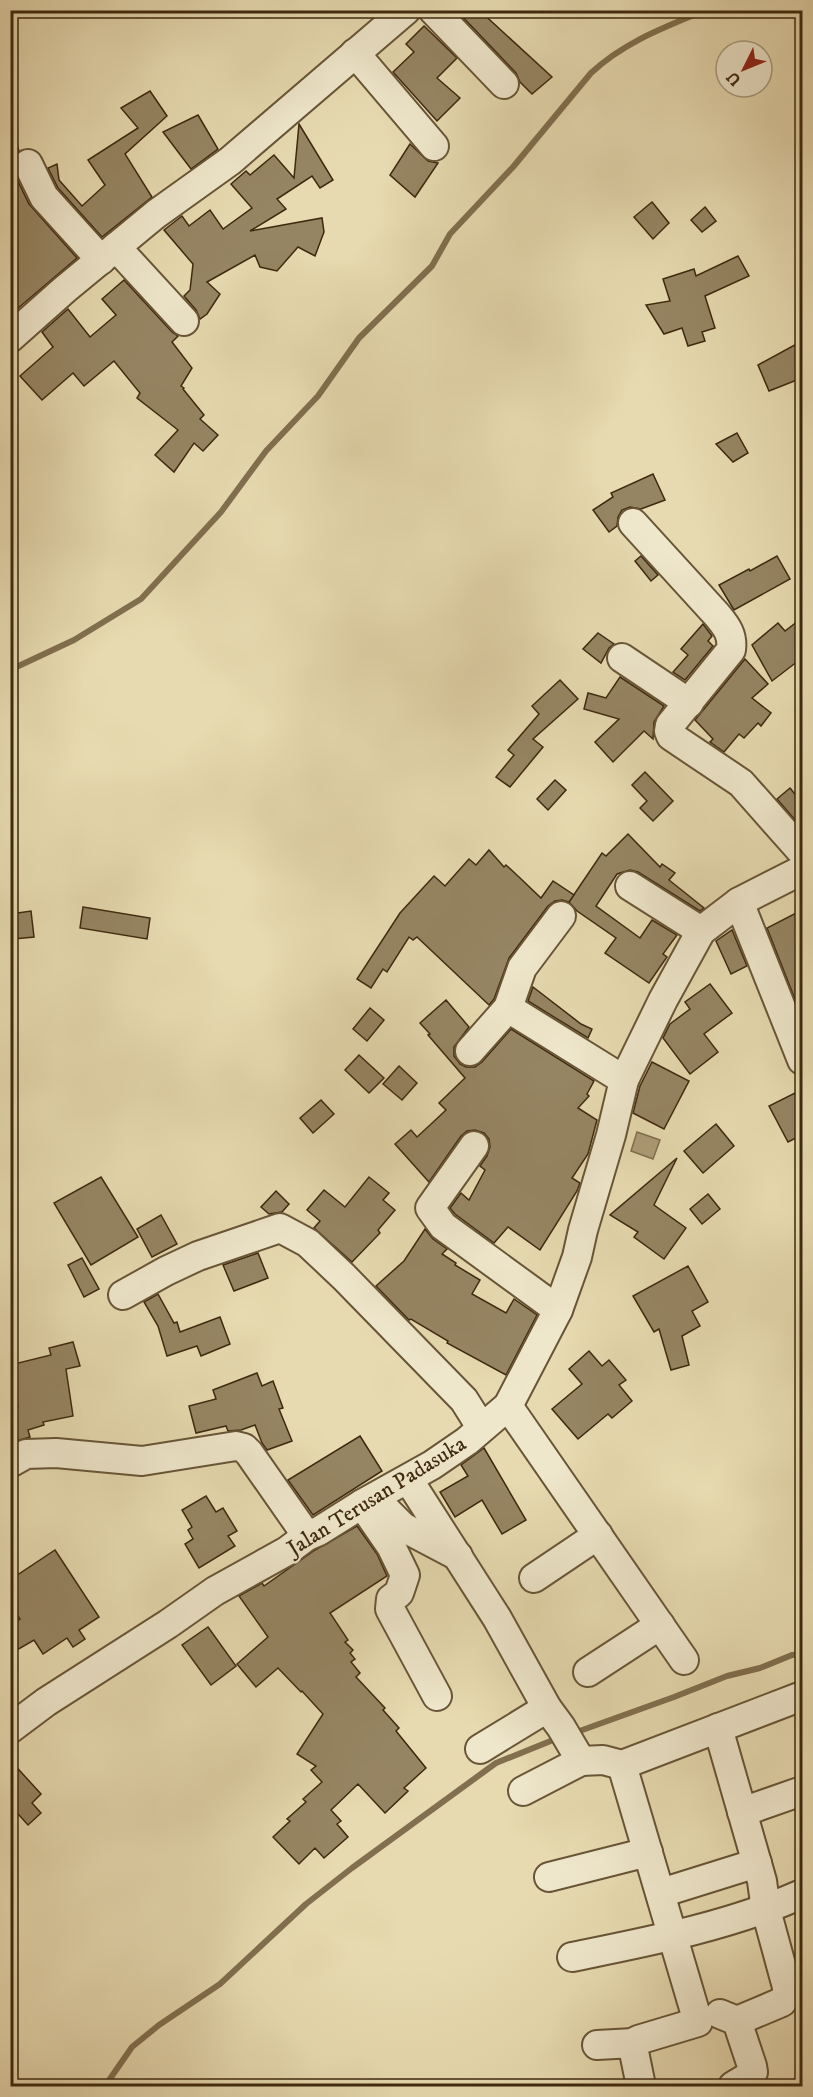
<svg xmlns="http://www.w3.org/2000/svg" width="813" height="2097" viewBox="0 0 813 2097" font-family="'IM FELL DW Pica',serif">
<style>
.water{fill:#ae9e79;stroke:#816f4f;stroke-width:1.5}
.lines{fill:none;stroke-linecap:round;stroke-linejoin:round}
.stream{stroke:#816f4f;stroke-width:6}
.building{fill:#968563;stroke:#3e290f;stroke-width:1.5}
.minor-casing{stroke:#685537;stroke-width:32}
.minor{stroke:#efe7cc;stroke-width:28}
.labels{text-anchor:middle;stroke-width:4.5;stroke-linejoin:round;paint-order:stroke}
.street-label{font-size:22px;fill:#3e290f;stroke:#efe7cc}
</style>
<rect width="100%" height="100%" fill="#e7dab0"/>
<filter id="stains"><feTurbulence type="fractalNoise" baseFrequency=".00333" numOctaves="4"/><feColorMatrix values="0 0 0 0 .2 0 0 0 0 .09 0 0 0 0 .02 0 0 0 .5 -.17"/></filter>
<radialGradient id="worn" r=".72"><stop offset=".6" stop-color="#630" stop-opacity="0"/><stop offset="1" stop-color="#630" stop-opacity=".3"/></radialGradient>
<!-- water -->
<polygon class="water" points="637,1132 660,1140 653,1159 631,1151"/>
<g class="lines">
<!-- stream -->
<g class="stream">
<path d="M 10,670 L 74,640 L 141,599 L 221,512 L 266,451 L 318,396 L 359,338 L 432,266 L 450,234 L 513,167 L 591,73 C 624,42 665,27 706,10"/>
<polyline points="574,1733 674,1697 727,1676 760,1668 792,1655 802,1654"/>
<polyline points="105,2086 132,2047 159,2025 220,1984 306,1904 352,1868 496,1763 558,1738"/>
</g>
</g>
<!-- building -->
<g class="building">
<polygon points="456,10 479,10 552,77 532,94 520,82 516,73"/>
<polygon points="424,26 457,58 437,78 460,98 437,121 393,72 414,52 406,44"/>
<polygon points="150,91 167,116 125,154 152,197 102,237 58,188 48,168 57,164 59,180 82,206 105,185 88,160 138,128 121,108"/>
<polygon points="198,115 218,149 191,169 163,132"/>
<polygon points="299,124 333,180 320,188 312,176 277,199 286,209 250,231 322,218 324,232 315,256 298,247 277,271 260,267 255,255 207,282 220,294 207,314 200,319 196,310 184,296 190,290 193,264 164,230 182,216 189,226 210,210 223,229 252,208 231,184 246,171 250,175 274,155 294,178"/>
<polygon points="16,141 19,151 14,155 12,162 13,171 29,204 77,258 10,315 10,217 17,212 10,196 10,142"/>
<polygon points="410,144 428,161 438,163 415,197 390,175"/>
<polygon points="652,202 669,223 653,239 634,217"/>
<polygon points="705,207 716,221 702,232 691,220"/>
<polygon points="738,256 749,276 705,296 715,328 702,332 705,341 688,346 682,328 664,334 646,305 670,301 663,279 694,269 696,276"/>
<polygon points="124,280 172,332 178,336 172,342 192,368 181,386 184,388 183,389 204,415 200,419 218,435 203,451 194,443 174,472 155,455 178,430 137,398 140,393 114,361 84,386 73,373 42,400 20,376 53,347 42,332 68,309 90,337 116,315 102,299"/>
<polygon points="802,341 802,378 769,391 758,365"/>
<polygon points="737,433 748,453 733,462 716,444"/>
<polygon points="653,474 665,500 641,509 630,507 622,510 618,517 617,526 609,532 593,510 613,497 611,493"/>
<polygon points="641,556 658,575 651,581 635,561"/>
<polygon points="777,556 790,579 734,610 719,585 749,569 750,571"/>
<polygon points="802,618 802,658 772,681 752,645 778,623 785,631"/>
<polygon points="703,624 712,636 708,641 713,646 685,680 673,672 688,655 681,649"/>
<polygon points="598,633 614,644 609,648 601,663 583,649"/>
<polygon points="745,659 768,684 752,698 771,713 761,726 758,723 744,738 739,734 724,752 710,742 713,739 695,720"/>
<polygon points="620,677 664,706 654,722 653,739 644,731 613,762 595,742 619,719 584,709 588,693 606,698"/>
<polygon points="560,680 578,699 533,739 543,747 510,787 496,777 514,755 508,750 539,714 532,706"/>
<polygon points="645,772 673,801 653,821 640,808 647,801 632,785"/>
<polygon points="555,780 566,790 548,810 537,799"/>
<polygon points="790,788 802,803 802,828 777,799"/>
<polygon points="628,834 660,867 662,864 675,873 669,880 704,908 700,911 638,872 630,870 617,874 596,906 640,938 652,920 677,935 663,954 667,957 649,983 605,953 616,938 577,911 569,902 602,853 606,856"/>
<polygon points="489,850 504,867 506,865 519,877 541,898 553,881 574,895 569,902 562,900 555,901 548,906 509,958 494,999 489,1005 417,937 413,940 409,937 387,972 383,969 371,988 357,979 400,913 434,876 445,886 469,859 476,865"/>
<polygon points="83,907 150,918 147,939 80,928"/>
<polygon points="802,910 802,1017 767,928"/>
<polygon points="31,911 34,937 14,939 11,914"/>
<polygon points="732,930 747,966 731,974 716,941"/>
<polygon points="710,984 732,1013 704,1034 718,1052 690,1074 663,1038 670,1024 690,1009 685,1002"/>
<polygon points="533,987 581,1024 592,1029 588,1038 528,1001"/>
<polygon points="446,1000 469,1027 454,1047 454,1056 460,1064 466,1067 475,1067 482,1062 511,1029 594,1081 587,1094 589,1096 578,1108 597,1120 588,1154 572,1178 580,1183 577,1191 540,1250 508,1227 494,1243 455,1214 450,1208 461,1193 469,1200 485,1170 480,1166 487,1156 490,1147 489,1139 484,1133 475,1130 467,1131 461,1136 429,1182 395,1144 411,1130 417,1137 430,1125 446,1110 439,1103 465,1078 428,1035 430,1034 420,1023"/>
<polygon points="370,1008 384,1020 367,1041 353,1029"/>
<polygon points="359,1055 384,1078 369,1093 345,1070"/>
<polygon points="652,1062 689,1081 664,1129 633,1113 640,1086"/>
<polygon points="399,1066 417,1083 402,1100 383,1084"/>
<polygon points="797,1092 802,1103 802,1135 788,1142 769,1106"/>
<polygon points="321,1100 334,1114 313,1133 300,1118"/>
<polygon points="716,1124 734,1146 703,1173 684,1151"/>
<polygon points="677,1158 654,1205 686,1228 664,1259 634,1237 638,1232 610,1215"/>
<polygon points="101,1177 138,1237 91,1265 54,1203"/>
<polygon points="369,1177 389,1193 383,1200 395,1210 378,1230 380,1233 352,1262 314,1228 320,1221 307,1210 324,1190 345,1207"/>
<polygon points="276,1191 289,1204 282,1212 269,1214 261,1207"/>
<polygon points="708,1194 720,1209 702,1224 690,1209"/>
<polygon points="161,1215 177,1244 152,1257 137,1229"/>
<polygon points="425,1229 433,1239 447,1249 442,1254 456,1263 455,1265 480,1280 472,1294 506,1313 514,1299 537,1315 506,1375 447,1343 448,1341 411,1319 409,1320 376,1286 404,1261"/>
<polygon points="258,1253 268,1278 234,1291 223,1265"/>
<polygon points="82,1258 99,1289 84,1297 68,1265"/>
<polygon points="688,1266 708,1302 692,1311 700,1326 682,1336 689,1365 671,1370 659,1329 654,1332 633,1296"/>
<polygon points="158,1294 174,1323 177,1322 180,1332 220,1317 230,1344 201,1356 197,1346 167,1356 158,1326 144,1302"/>
<polygon points="73,1342 80,1366 66,1369 73,1416 43,1422 44,1425 28,1430 30,1437 13,1442 10,1434 10,1409 18,1407 10,1379 10,1365 51,1355 49,1348"/>
<polygon points="589,1351 602,1366 609,1360 626,1380 619,1385 632,1401 612,1418 608,1414 578,1439 552,1409 582,1384 569,1369"/>
<polygon points="257,1373 262,1386 273,1381 283,1408 279,1409 292,1441 267,1450 262,1443 255,1425 241,1430 228,1431 226,1426 196,1433 189,1406 216,1399 213,1390"/>
<polygon points="360,1436 382,1471 313,1515 288,1480"/>
<polygon points="484,1448 526,1520 502,1534 482,1500 455,1517 440,1492 468,1476 461,1465"/>
<polygon points="206,1496 216,1512 223,1508 237,1531 228,1536 235,1546 199,1568 185,1544 193,1539 188,1530 192,1527 182,1510"/>
<polygon points="357,1526 377,1554 387,1576 330,1613 348,1640 345,1642 353,1650 350,1653 355,1659 351,1662 360,1673 356,1677 385,1708 383,1710 399,1728 396,1731 426,1768 404,1788 408,1791 385,1813 358,1784 331,1810 341,1821 337,1824 348,1837 324,1858 315,1848 299,1864 273,1837 290,1821 287,1819 306,1802 303,1799 322,1782 311,1770 316,1766 297,1754 323,1714 302,1691 301,1692 278,1668 256,1687 237,1664 268,1637 239,1596 262,1583 264,1586 315,1550"/>
<polygon points="55,1550 99,1617 79,1630 85,1639 73,1647 67,1638 43,1654 34,1640 10,1654 10,1625 20,1619 10,1604 10,1580"/>
<polygon points="208,1627 236,1666 211,1685 182,1645"/>
<polygon points="10,1760 41,1794 32,1803 41,1813 28,1825 10,1805"/>
</g>
<g class="lines">
<!-- minor casing -->
<g class="minor-casing">
<g id="minor">
<polyline points="433,10 504,84"/>
<polyline points="355,53 434,146"/>
<polyline points="28,164 44,197 101,260"/>
<polyline points="116,247 184,321"/>
<polyline points="10,338 64,290 156,214 230,161 406,10"/>
<path d="M 633,523 L 717,615 C 727,627 733,635 731,650 L 670,725 L 669,731 L 671,736 L 741,783 L 802,852"/>
<polyline points="622,658 689,703"/>
<polyline points="630,886 701,931"/>
<polyline points="739,902 802,1060"/>
<polyline points="561,916 522,968 508,1008 624,1080"/>
<polyline points="470,1051 508,1008"/>
<polyline points="474,1146 430,1208 443,1226 558,1310"/>
<polyline points="123,1295 166,1271 198,1256 280,1228 308,1243 344,1277 464,1400 481,1427"/>
<polyline points="508,1406 684,1660"/>
<polyline points="10,1463 26,1454 56,1453 142,1461 236,1446 244,1448 249,1453 307,1536"/>
<polyline points="408,1479 497,1618 547,1708 561,1727 581,1761 603,1760 622,1765"/>
<polyline points="376,1500 403,1527 458,1556"/>
<polyline points="362,1504 391,1546 405,1575 399,1593 391,1599 390,1609 437,1696"/>
<polyline points="534,1578 598,1535"/>
<polyline points="588,1672 660,1625"/>
<polyline points="718,1728 762,1881 766,1910 787,1987 787,1994 782,2002 737,2021"/>
<polyline points="10,1729 46,1702 168,1624 215,1591 287,1551 307,1536 319,1531 362,1504 432,1465 467,1441 508,1406 558,1310 577,1257 583,1230 611,1135 624,1080 663,1000 701,931 739,902 802,870"/>
<polyline points="480,1749 547,1708"/>
<polyline points="523,1791 581,1761"/>
<polyline points="742,1812 802,1791"/>
<polyline points="549,1877 648,1852"/>
<polyline points="661,1893 757,1863"/>
<path d="M 572,1957 C 651,1941 729,1926 802,1894"/>
<polyline points="720,2014 737,2021 752,2066 753,2072 748,2077 733,2086"/>
<polyline points="597,2045 634,2043"/>
<polyline points="641,2086 633,2047 638,2040 698,2022 622,1765 802,1696"/>
</g>
</g>
<!-- minor -->
<use href="#minor" class="minor"/>
</g>
<g class="labels">
<!-- street labels -->
<g class="street-label">
<text transform="translate(376 1495) rotate(-32)" y="8">Jalan Terusan Padasuka</text>
</g>
</g>
<!-- margin -->
<rect width="813" height="2097" fill="none" stroke="#e7dab0" stroke-width="36"/>
<rect x="12" y="12" width="789" height="2073" fill="none" stroke="#3e290f" stroke-width="3"/>
<rect x="18" y="18" width="777" height="2061" fill="none" stroke="#3e290f" stroke-width="1.5"/>
<!-- north arrow -->
<g transform="translate(744 69) rotate(227)"><circle r="28" fill="#efe7cc" stroke="#a89b80" stroke-width="1.5"/>
<path d="M0-4.5L10 22L0 15L-10 22Z" fill="#8f2418"/>
<text y="-9" font-size="16" font-weight="bold" text-anchor="middle" fill="#3e290f">U</text>
</g>
<rect width="100%" height="100%" filter="url(#stains)"/>
<rect width="100%" height="100%" fill="url(#worn)"/>
</svg>
